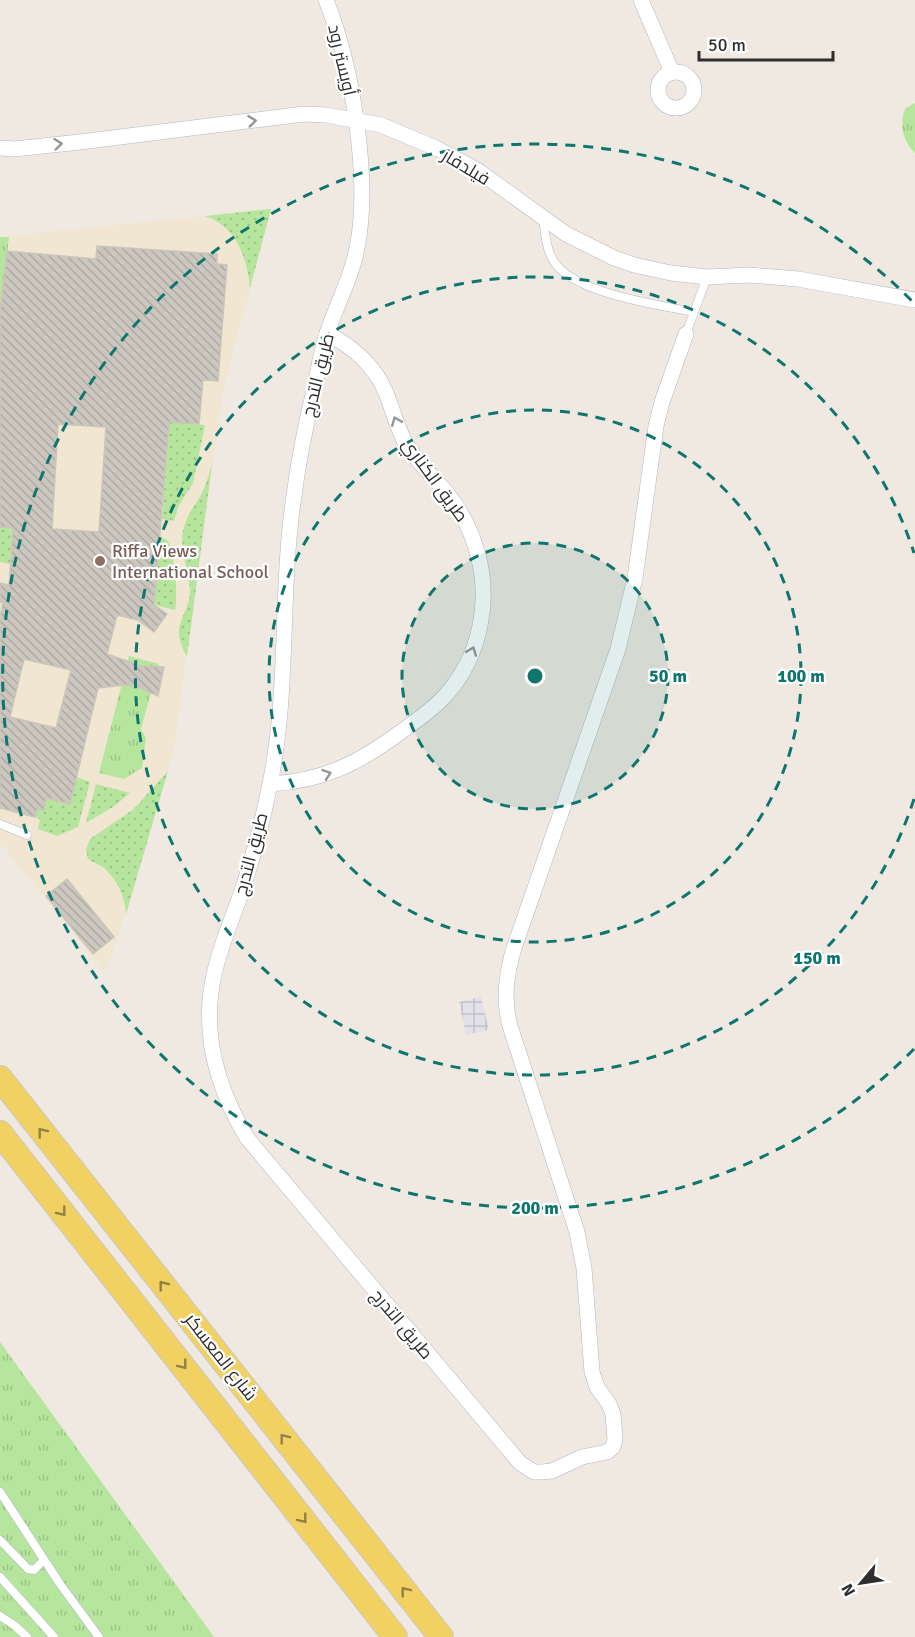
<svg xmlns="http://www.w3.org/2000/svg" width="915" height="1637" viewBox="0 0 915 1637" font-family="Signika,Cairo,sans-serif">
<style>
.industrial{fill:url(#industrial-grid)}
.education{fill:#f0e6d1}
.grass{fill:url(#grass-tufts)}
.garden{fill:url(#garden-dots)}
.building{fill:url(#building-back-hatch);stroke:#cbc5ba;stroke-width:1.5;fill-rule:evenodd}
.lines{fill:none;stroke-linecap:round;stroke-linejoin:round}
.lane-casing{stroke:#b4b7c1;stroke-width:9}
.street-casing{stroke:#b4b7c1;stroke-width:16}
.primary-casing{stroke:#c9c9c9;stroke-width:26}
.lane{stroke:#fff;stroke-width:8}
.street{stroke:#fff;stroke-width:15}
.primary{stroke:#f2d163;stroke-width:24}
.oneway{stroke:#969696}
.oneway2{stroke:#908048}
.ring{fill:none;stroke:#0f766e;stroke-width:3;stroke-dasharray:10 8}
.education-dot{fill:#8d6e63;stroke:#fff;stroke-width:2}
.labels{text-anchor:middle;stroke-width:4.5;stroke-linejoin:round;paint-order:stroke}
.street-label{font-size:18px;fill:#2e2e2e;stroke:#fff}
.education-label{font-size:18px;fill:#785e54;stroke:#fff;text-anchor:start}
.centre{fill:#0f766e;stroke:#fff;stroke-width:3}
.ring-label{font-size:18px;text-anchor:middle;font-weight:bold;fill:#0f766e;stroke:#fff;stroke-width:4.5;stroke-linejoin:round;paint-order:stroke}
</style>
<defs>
<pattern id="industrial-grid" width="8" height="8" patternUnits="userSpaceOnUse" patternTransform="scale(1.5)"><rect width="8" height="8" fill="#e3e1e8"/><path d="M0 4h8M4 0v8" fill="none" stroke="#c3c1c7"/></pattern>
<pattern id="grass-tufts" width="24" height="20" patternUnits="userSpaceOnUse" patternTransform="scale(1.5)"><rect width="24" height="20" fill="#b6e59e"/><path d="M3 7l-1-3M5 7V3M7 7l1-3M15 17l-1-3M17 17v-4M19 17l1-3" fill="none" stroke="#9dc588"/></pattern>
<pattern id="garden-dots" width="8" height="8" patternUnits="userSpaceOnUse" patternTransform="scale(1.5)"><rect width="8" height="8" fill="#b6e59e"/><path d="M2 2h.1M6 6h.1" fill="none" stroke="#9dc588" stroke-width="1.8" stroke-linecap="round"/></pattern>
<pattern id="building-back-hatch" width="6" height="6" patternUnits="userSpaceOnUse" patternTransform="scale(1.5)"><rect width="6" height="6" fill="#cbc7bf"/><path d="M-1 5l2 2M0 0l6 6M5-1l2 2" fill="none" stroke="#afaba4"/></pattern>
</defs>
<rect width="100%" height="100%" fill="#efe9e1"/>
<!-- industrial -->
<polygon class="industrial" points="481,997 489,1030 466,1035 459,1002"/>
<!-- education -->
<polygon class="education" points="271,209 223,391 174,748 126,914 105,973 0,843 0,237"/>
<!-- grass -->
<g class="grass">
<path d="M 915,103 L 915,153 C 903,142 898,122 906,108 Z"/>
<polygon points="0,237 9,237 0,311"/>
<polygon points="129,656 159,664 141,729 146,738 142,768 124,779 99,773"/>
<polygon points="0,1342 214,1637 0,1637"/>
</g>
<!-- garden -->
<g class="garden">
<path d="M 271,209 L 250,288 C 247,257 236,226 205,216 Z"/>
<polygon points="169,422 205,425 193,483 178,507 174,521 162,519"/>
<path d="M 212,464 L 187,657 C 183,649 178,640 179,630 C 180,617 190,607 190,591 C 189,569 178,549 184,527 C 187,515 195,505 201,495 C 206,485 209,474 212,464 Z"/>
<polygon points="0,527 13,528 10,564 0,562"/>
<path d="M 159,538 L 166,539 C 175,547 178,597 175,610 L 154,605 Z"/>
<path d="M 168,771 L 126,914 C 125,897 118,881 105,869 C 100,864 93,863 88,859 L 86,850 L 90,839 L 134,809 Z"/>
<polygon points="77,777 90,782 78,827 57,836 38,829 40,819 35,817 37,809 44,810 46,798 70,804"/>
<polygon points="96,784 130,793 113,807 86,823"/>
</g>
<!-- building -->
<g class="building">
<path d="M 97,246 L 217,254 L 217,264 L 227,265 L 218,381 L 203,380 L 199,424 L 169,422 L 154,605 L 167,614 L 154,632 L 138,620 L 117,615 L 107,654 L 141,666 L 164,667 L 158,696 L 136,686 L 125,685 L 98,688 L 70,804 L 46,798 L 44,810 L 37,809 L 35,817 L 0,808 L 0,617 L 3,603 L 0,602 L 0,583 L 9,585 L 13,528 L 0,527 L 0,311 L 7,251 L 96,259 ZM 58,424 L 106,427 L 99,532 L 52,529 ZM 24,659 L 71,670 L 56,728 L 10,717 Z"/>
<polygon points="67,879 114,937 93,954 46,896"/>
</g>
<g class="lines">
<!-- lane casing -->
<g class="lane-casing">
<g id="lane">
<path d="M 543,219 C 545,232 546,249 553,260 C 571,293 659,305 694,312"/>
<polyline points="686,334 707,277"/>
<polyline points="0,824 27,835"/>
<polyline points="0,1492 60,1584 99,1637"/>
<polyline points="0,1540 28,1569 34,1570 44,1560"/>
<polyline points="0,1577 54,1637"/>
<polyline points="0,1616 14,1625 27,1637"/>
</g>
</g>
<!-- street casing -->
<g class="street-casing">
<g id="street">
<path d="M 326,0 C 352,65 371,179 357,248 C 352,277 337,303 328,331 C 322,347 319,365 316,382 C 306,422 298,463 293,503 C 280,596 289,692 270,784 C 264,814 256,846 247,875 C 237,909 221,941 214,975 C 201,1033 217,1088 247,1138 L 520,1463 L 534,1472 L 542,1472 L 552,1471 L 582,1457 L 607,1452 L 613,1447 L 615,1439 L 613,1414 L 609,1404 L 597,1387 L 592,1372 L 584,1268 L 577,1232 L 510,1026 C 503,999 506,975 514,948 L 618,649 L 635,578 L 656,426 L 662,402 L 686,334"/>
<polyline points="641,0 672,72"/>
<circle cx="676" cy="90" r="18"/>
<polyline points="0,148 14,149 80,142 304,114 326,115 381,125 438,149 477,170 566,234 614,258 634,265 671,273 707,277 750,275 798,279 915,300"/>
<path d="M 270,784 C 324,781 359,763 402,731 C 417,720 432,710 444,697 C 481,657 492,599 476,548 C 469,525 457,504 441,486 C 428,472 416,460 406,444 C 397,428 393,410 386,393 C 375,365 353,347 327,333"/>
</g>
</g>
<!-- primary casing -->
<g class="primary-casing">
<g id="primary">
<polyline points="0,1078 441,1637"/>
<polyline points="0,1133 395,1637"/>
</g>
</g>
<!-- lane -->
<use href="#lane" class="lane"/>
<!-- street -->
<use href="#street" class="street"/>
<!-- primary -->
<use href="#primary" class="primary"/>
</g>
<!-- one-way arrows -->
<defs><path id="oneway-chevron" d="M-2-3.5L2.5 0L-2 3.5" fill="none" stroke-width="1.6" stroke-linecap="round" stroke-linejoin="round" transform="scale(1.5)"/></defs>
<g class="oneway">
<use href="#oneway-chevron" transform="translate(252 121) rotate(-7)"/>
<use href="#oneway-chevron" transform="translate(58 144) rotate(-6)"/>
<use href="#oneway-chevron" transform="translate(396 421) rotate(-112)"/>
<use href="#oneway-chevron" transform="translate(472 651) rotate(-70)"/>
<use href="#oneway-chevron" transform="translate(327 774) rotate(-19)"/>
</g>
<g class="oneway2">
<use href="#oneway-chevron" transform="translate(42 1132) rotate(-128)"/>
<use href="#oneway-chevron" transform="translate(62 1212) rotate(52)"/>
<use href="#oneway-chevron" transform="translate(163 1285) rotate(-128)"/>
<use href="#oneway-chevron" transform="translate(183 1365) rotate(52)"/>
<use href="#oneway-chevron" transform="translate(284 1438) rotate(-128)"/>
<use href="#oneway-chevron" transform="translate(303 1519) rotate(52)"/>
<use href="#oneway-chevron" transform="translate(405 1591) rotate(-128)"/>
</g>
<!-- distance rings -->
<circle cx="535" cy="676" r="133" fill="#0f766e" fill-opacity=".12"/>
<g class="ring">
<circle cx="535" cy="676" r="133"/>
<circle cx="535" cy="676" r="266"/>
<path d="M914 799A399 399 0 1 1 914 553"/>
<path d="M914 1049A532 532 0 1 1 914 303"/>
</g>
<!-- markers -->
<circle class="education-dot" cx="100" cy="561" r="6"/>
<g class="labels">
<!-- street labels -->
<g class="street-label">
<text transform="translate(342 60) rotate(77)" y="6">أويستر رود</text>
<text transform="translate(466 167) rotate(31)" y="6">فيلدفار</text>
<text transform="translate(318 375) rotate(-76)" y="6">طريق التدرج</text>
<text transform="translate(435 480) rotate(54)" y="6">طريق الكناري</text>
<text transform="translate(251 854) rotate(-75)" y="6">طريق التدرج</text>
<text transform="translate(402 1324) rotate(50)" y="6">طريق التدرج</text>
<text transform="translate(221 1357) rotate(52)" y="6">شارع المعسكر</text>
</g>
<!-- education labels -->
<g class="education-label">
<text x="112" y="557">Riffa Views<tspan x="112" dy="21">International School</tspan></text>
</g>
</g>
<circle cx="535" cy="676" r="9" class="centre"/>
<g class="ring-label">
<text x="668" y="682">50 m</text>
<text x="801" y="682">100 m</text>
<text x="817" y="964">150 m</text>
<text x="535" y="1214">200 m</text>
</g>
<!-- north arrow -->
<g transform="translate(861 1583) rotate(241)" stroke="#ffffff" stroke-width="4.5" paint-order="stroke">
<path d="M0-4.5L10 22L0 15L-10 22Z" fill="#2e2e2e"/>
<text y="-9" font-size="16" font-weight="bold" text-anchor="middle" fill="#2e2e2e">N</text>
</g>
<!-- scale -->
<path d="M699 51v9h134v-9" fill="none" stroke="#2e2e2e" stroke-width="3"/>
<text x="708" y="51" font-size="18" fill="#2e2e2e" stroke="#ffffff" stroke-width="4.5" paint-order="stroke">50 m</text>
</svg>
